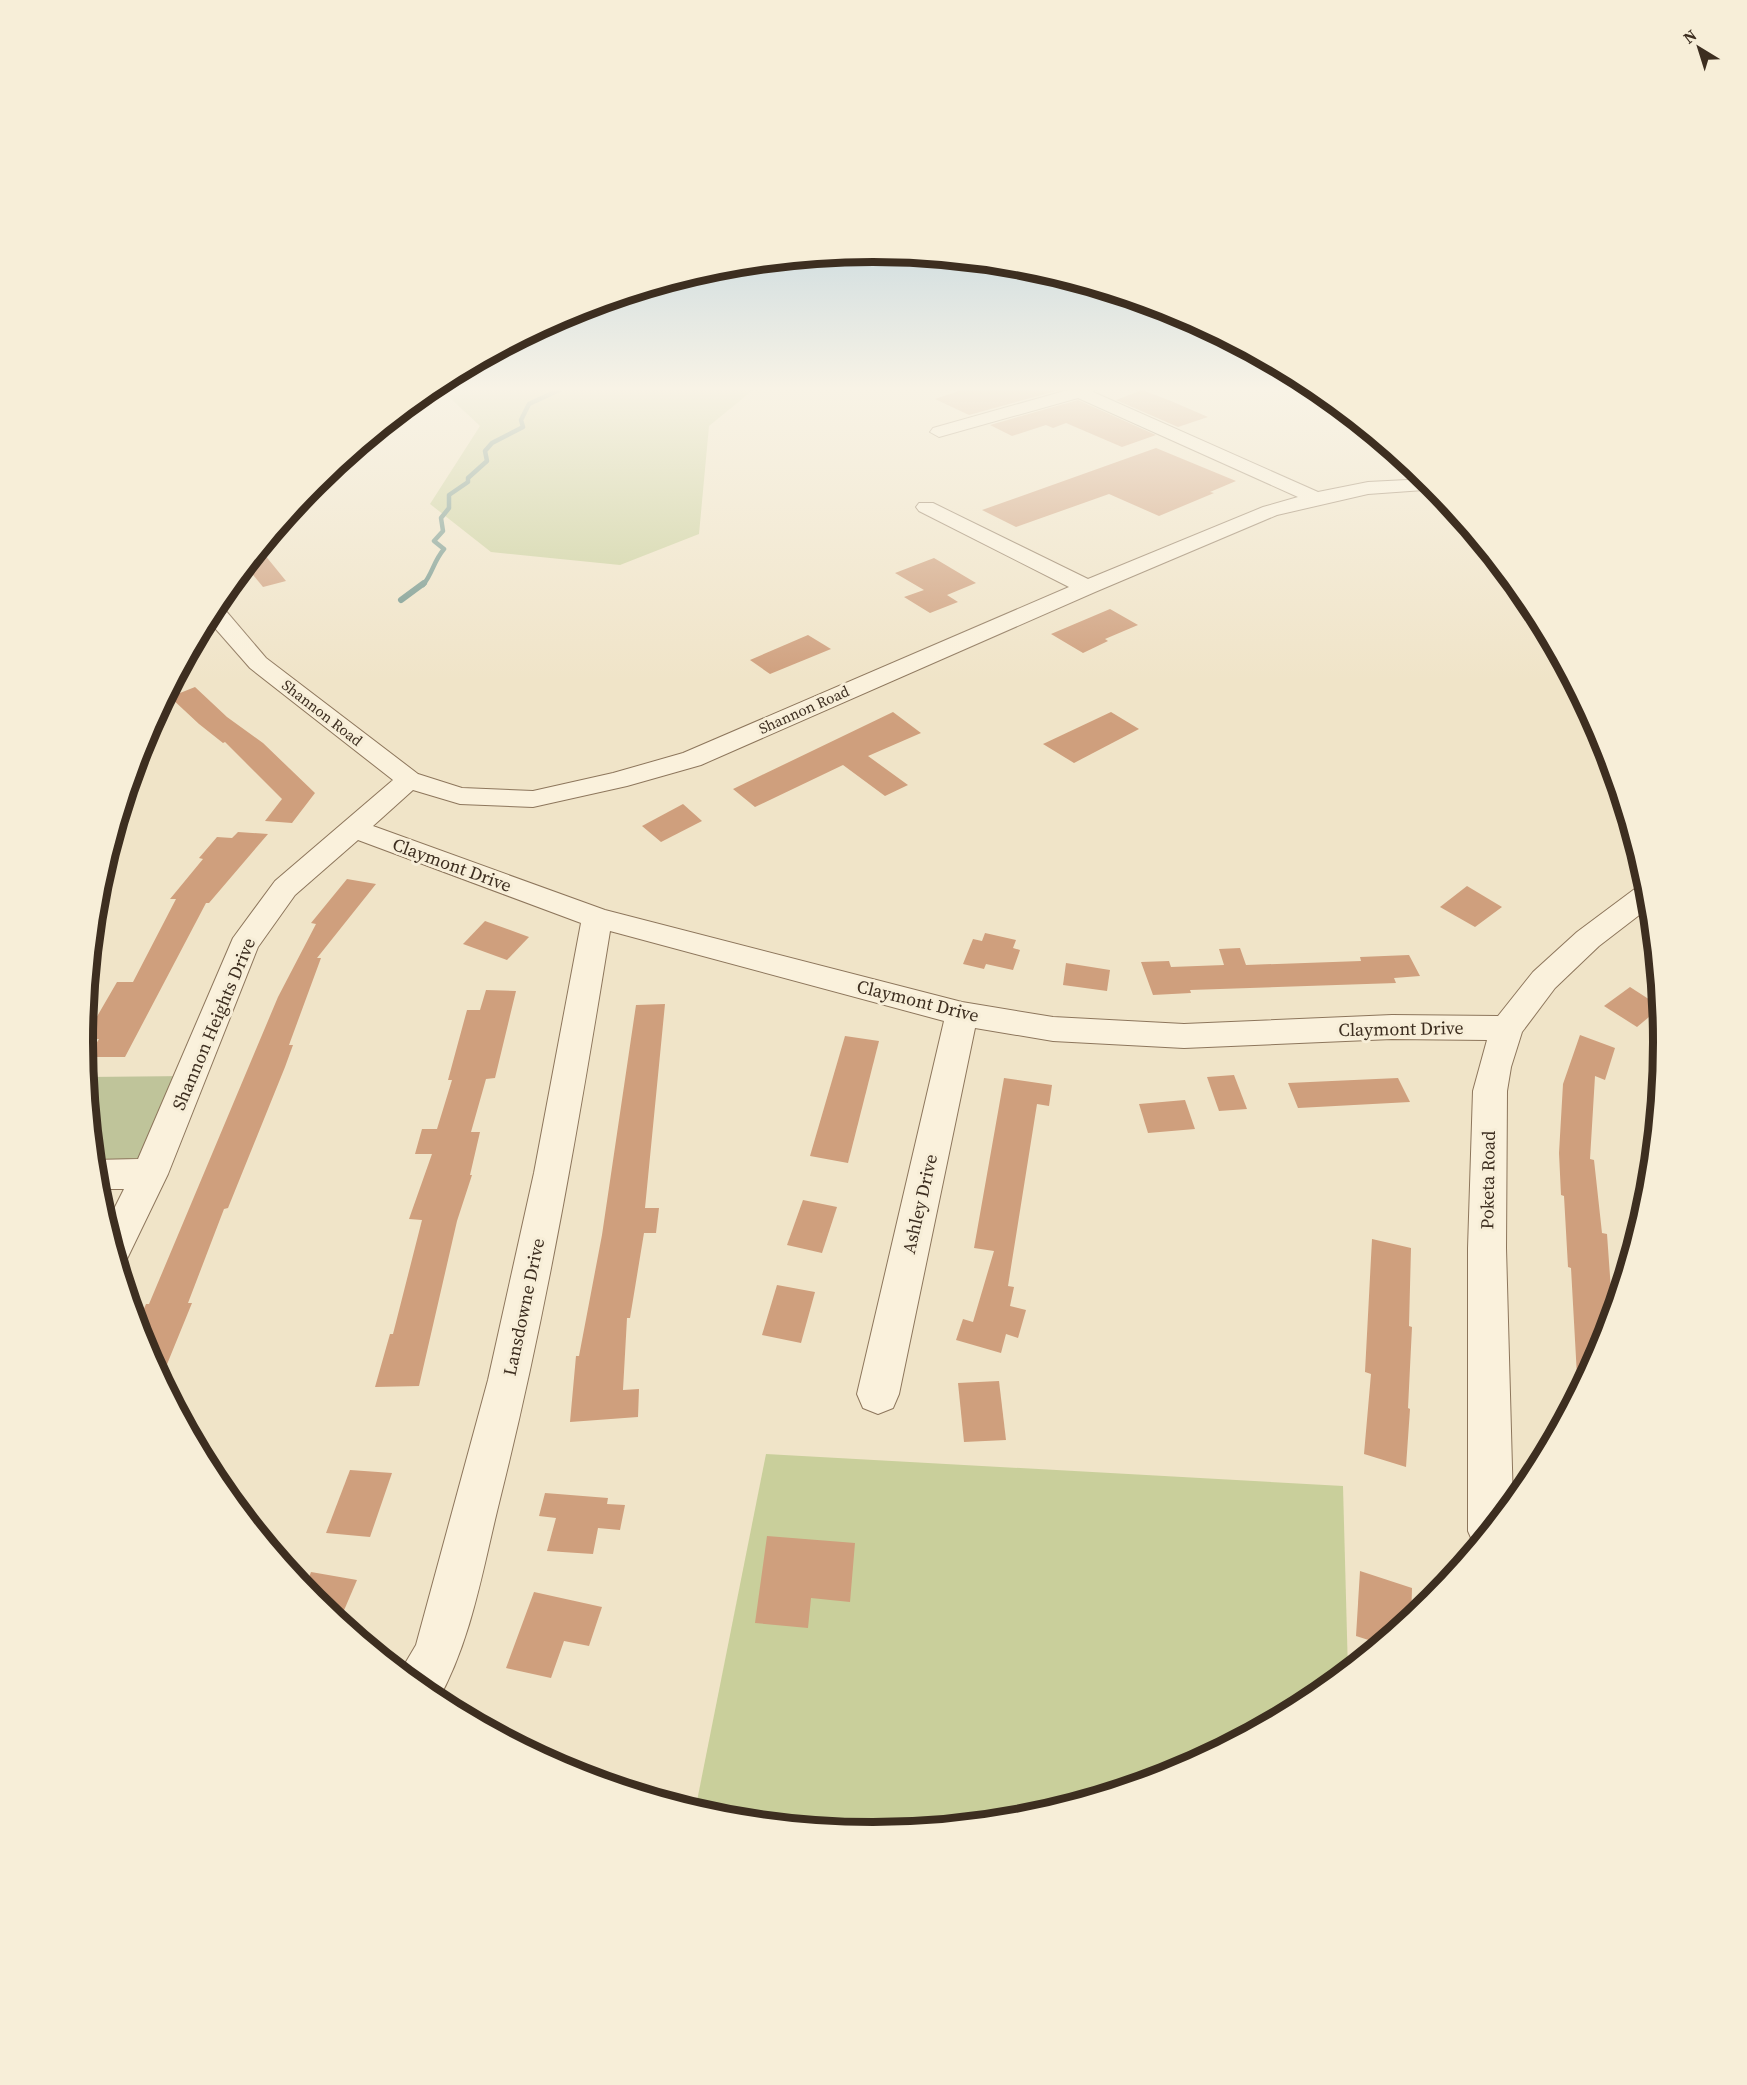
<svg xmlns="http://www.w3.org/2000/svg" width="1747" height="2085" viewBox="0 0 1747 2085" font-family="'Source Serif 4',serif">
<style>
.green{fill:#c9cf9b}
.cemetery{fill:#bfc49a}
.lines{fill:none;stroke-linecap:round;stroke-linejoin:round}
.stream-far1{stroke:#6f938a;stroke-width:4.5}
.stream{stroke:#6f938a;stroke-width:6}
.building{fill:#cf9f7d}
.minor-casing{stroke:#8d765c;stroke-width:2}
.minor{fill:#faf1dc;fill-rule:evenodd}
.labels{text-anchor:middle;stroke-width:6;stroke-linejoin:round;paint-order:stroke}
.far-street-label{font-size:15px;fill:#3d2e20;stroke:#f7eed8}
.street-label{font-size:18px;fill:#3d2e20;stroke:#f7eed8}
.rim{fill:none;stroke:#3d2e20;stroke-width:8}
</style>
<rect width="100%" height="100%" fill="#f0e4c8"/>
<!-- green -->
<g class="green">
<polygon points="446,390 753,390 709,426 699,534 620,565 491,552 430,504 480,426 447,395"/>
<polygon points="766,1454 1343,1486 1348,1672 1313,1700 1176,1773 1027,1818 873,1833 719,1818 695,1811"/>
</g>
<!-- cemetery -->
<polygon class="cemetery" points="190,1076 150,1174 95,1174 86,1077"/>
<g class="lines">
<!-- stream-far1 -->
<path class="stream-far1" d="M 423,585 C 433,573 433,562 444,549 L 434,541 L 443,531 L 441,518 L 449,508 L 449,495 L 468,482 L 468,478 L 487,461 L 485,451 L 492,443 L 523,427 L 521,420 L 529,404 L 559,390"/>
<!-- stream -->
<polyline class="stream" points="401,600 424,583"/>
</g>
<!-- building -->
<g class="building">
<polygon points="962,390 1060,390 969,415 935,399"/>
<polygon points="1142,390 1171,401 1208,417 1178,427 1116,400"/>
<polygon points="1078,400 1156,435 1122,447 1066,423 1053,428 1046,425 1012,436 990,425"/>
<polygon points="1156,448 1236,481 1210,492 1214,493 1159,516 1109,494 1016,527 982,510"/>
<polygon points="260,549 286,581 263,587 249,570 249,562"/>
<polygon points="934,558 976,583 947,595 958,602 930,613 904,597 924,590 895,573"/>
<polygon points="1110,609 1138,625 1105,639 1108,641 1083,653 1051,634"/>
<polygon points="808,635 831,649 770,674 750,660"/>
<polygon points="195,687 227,717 263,743 315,793 292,823 265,821 282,799 225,742 223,743 199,724 170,697"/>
<polygon points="893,712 921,733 868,756 908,785 885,796 843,765 755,807 733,789"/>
<polygon points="1111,712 1139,729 1074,763 1043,744"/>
<polygon points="683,804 702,821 661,842 642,826"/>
<polygon points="238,832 268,834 209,903 206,903 125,1057 88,1057 99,1039 84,1039 117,982 133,982 176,899 170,899 203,859 199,858 217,837 232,838"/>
<polygon points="347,879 376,884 317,958 321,958 289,1045 293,1045 285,1067 228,1208 224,1209 188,1303 192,1303 161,1379 143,1345 137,1325 146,1304 149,1304 278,997 316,924 311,923"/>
<polygon points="1467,886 1502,907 1475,927 1440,907"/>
<polygon points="485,921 529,937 507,960 463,944"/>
<polygon points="985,933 1016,940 1013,948 1020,950 1013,970 986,964 984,969 963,964 973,939 982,941"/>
<polygon points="1240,948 1246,965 1361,961 1360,957 1409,955 1420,976 1394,978 1396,983 1190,990 1191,993 1153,995 1141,962 1169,961 1171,967 1224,965 1219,949"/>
<polygon points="1066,963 1110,970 1107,991 1063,985"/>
<polygon points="1630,987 1661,1007 1637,1027 1604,1006"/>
<polygon points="486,990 516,991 495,1078 486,1079 471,1132 480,1132 470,1175 472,1175 457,1221 419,1386 375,1387 390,1334 393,1334 422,1220 409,1219 432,1154 415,1154 422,1129 437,1129 452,1080 448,1080 467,1010 480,1010"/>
<polygon points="665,1004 645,1208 659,1208 656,1233 644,1233 630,1318 627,1318 623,1390 639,1389 638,1417 570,1422 576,1356 579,1356 602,1235 636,1005"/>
<polygon points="1580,1035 1615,1048 1605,1080 1595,1076 1590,1159 1594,1160 1602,1233 1607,1234 1613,1318 1604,1346 1578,1394 1571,1268 1568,1267 1564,1196 1561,1195 1559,1153 1563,1084"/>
<polygon points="845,1036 879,1041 848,1163 810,1156"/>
<polygon points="1234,1075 1247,1109 1219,1111 1207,1077"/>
<polygon points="1004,1078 1052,1085 1049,1106 1037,1104 1008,1286 1014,1287 1010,1306 1026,1310 1018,1338 1006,1334 1001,1353 956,1340 963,1319 973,1322 994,1251 974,1248"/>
<polygon points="1398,1078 1410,1102 1298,1108 1288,1083"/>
<polygon points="1185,1100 1195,1129 1148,1133 1139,1104"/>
<polygon points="803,1200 837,1207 822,1253 787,1245"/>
<polygon points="1372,1239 1411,1248 1409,1326 1412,1327 1408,1408 1410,1409 1406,1467 1364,1454 1371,1374 1365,1372"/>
<polygon points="777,1285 815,1292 801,1343 762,1335"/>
<polygon points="999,1381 1006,1440 964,1442 958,1383"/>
<polygon points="350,1470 392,1473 370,1537 326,1533"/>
<polygon points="545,1493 608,1498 607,1504 625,1505 620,1530 598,1528 593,1554 547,1551 556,1518 539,1516"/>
<polygon points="767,1536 855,1543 850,1602 811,1598 808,1628 755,1623"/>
<polygon points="1360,1571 1412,1588 1411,1620 1381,1644 1356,1636"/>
<polygon points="311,1572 357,1580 339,1622 304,1590"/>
<polygon points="534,1592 602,1607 589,1646 564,1641 551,1678 506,1668"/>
</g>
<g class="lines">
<!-- minor casing -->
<g class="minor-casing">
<path id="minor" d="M 1068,390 L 1094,390 L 1093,392 L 1318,492 L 1368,482 L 1427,479 L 1438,489 L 1368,494 L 1277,515 L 1095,592 L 701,765 L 627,786 L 533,807 L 460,804 L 413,790 L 373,826 L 605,910 L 962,1002 L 1053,1017 L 1184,1024 L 1392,1015 L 1498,1016 L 1533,972 L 1577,932 L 1640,885 L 1648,883 L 1651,906 L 1599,946 L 1555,988 L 1522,1032 L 1511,1067 L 1507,1091 L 1506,1248 L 1513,1504 L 1477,1548 L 1475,1547 L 1468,1531 L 1468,1248 L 1473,1091 L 1487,1040 L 1392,1039 L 1184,1048 L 1053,1041 L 975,1028 L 899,1394 L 893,1408 L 878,1414 L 863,1408 L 857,1394 L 944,1021 L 610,931 C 579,1122 547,1311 500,1499 C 483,1567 472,1640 437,1702 L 400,1672 L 416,1645 L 488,1380 L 534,1173 L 581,923 L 358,840 L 295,895 L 258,947 L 168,1174 L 126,1261 L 118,1264 L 106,1225 L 124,1189 L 97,1189 L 94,1160 L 138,1159 L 233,938 L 275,881 L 393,780 L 250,668 L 207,619 L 216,603 L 220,604 L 266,658 L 418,774 L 462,788 L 533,791 L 613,773 L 683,753 L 1069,587 L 919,511 L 916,507 L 919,503 L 933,503 L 1088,579 L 1263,507 L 1298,497 L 1078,398 L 939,437 L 930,432 L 933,428 Z"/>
</g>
<!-- minor -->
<use href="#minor" class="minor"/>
</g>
<!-- sky -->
<linearGradient id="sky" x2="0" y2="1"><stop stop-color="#8fbad6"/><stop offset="0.57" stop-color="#f8f3e6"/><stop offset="1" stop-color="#f8f3e6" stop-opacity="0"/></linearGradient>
<rect width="1747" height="682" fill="url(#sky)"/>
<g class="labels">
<!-- far-street labels -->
<g class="far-street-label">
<text transform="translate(804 710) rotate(-24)" y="5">Shannon Road</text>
<text transform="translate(322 713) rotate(38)" y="5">Shannon Road</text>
</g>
<!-- street labels -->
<g class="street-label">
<text transform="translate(452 865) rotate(20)" y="6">Claymont Drive</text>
<text transform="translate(918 1001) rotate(14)" y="6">Claymont Drive</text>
<text transform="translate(214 1024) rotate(-67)" y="6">Shannon Heights Drive</text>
<text transform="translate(1401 1029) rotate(-1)" y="6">Claymont Drive</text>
<text transform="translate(1488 1180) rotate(-89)" y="6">Poketa Road</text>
<text transform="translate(920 1204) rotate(-77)" y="6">Ashley Drive</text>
<text transform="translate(524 1307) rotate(-78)" y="6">Lansdowne Drive</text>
</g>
</g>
<!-- crop -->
<path d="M0 0H1747V2085H0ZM93 1042a780 780 0 1 1 1560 0a780 780 0 1 1-1560 0Z" fill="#f7eed8" fill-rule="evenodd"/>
<path class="rim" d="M93 1042a780 780 0 1 1 1560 0a780 780 0 1 1-1560 0Z"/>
<!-- north arrow -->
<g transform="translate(1699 48) rotate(322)" stroke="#f7eed8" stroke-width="4.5" paint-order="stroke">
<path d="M0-4.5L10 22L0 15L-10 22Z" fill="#3d2e20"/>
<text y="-9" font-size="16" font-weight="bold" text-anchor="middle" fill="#3d2e20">N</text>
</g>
</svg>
